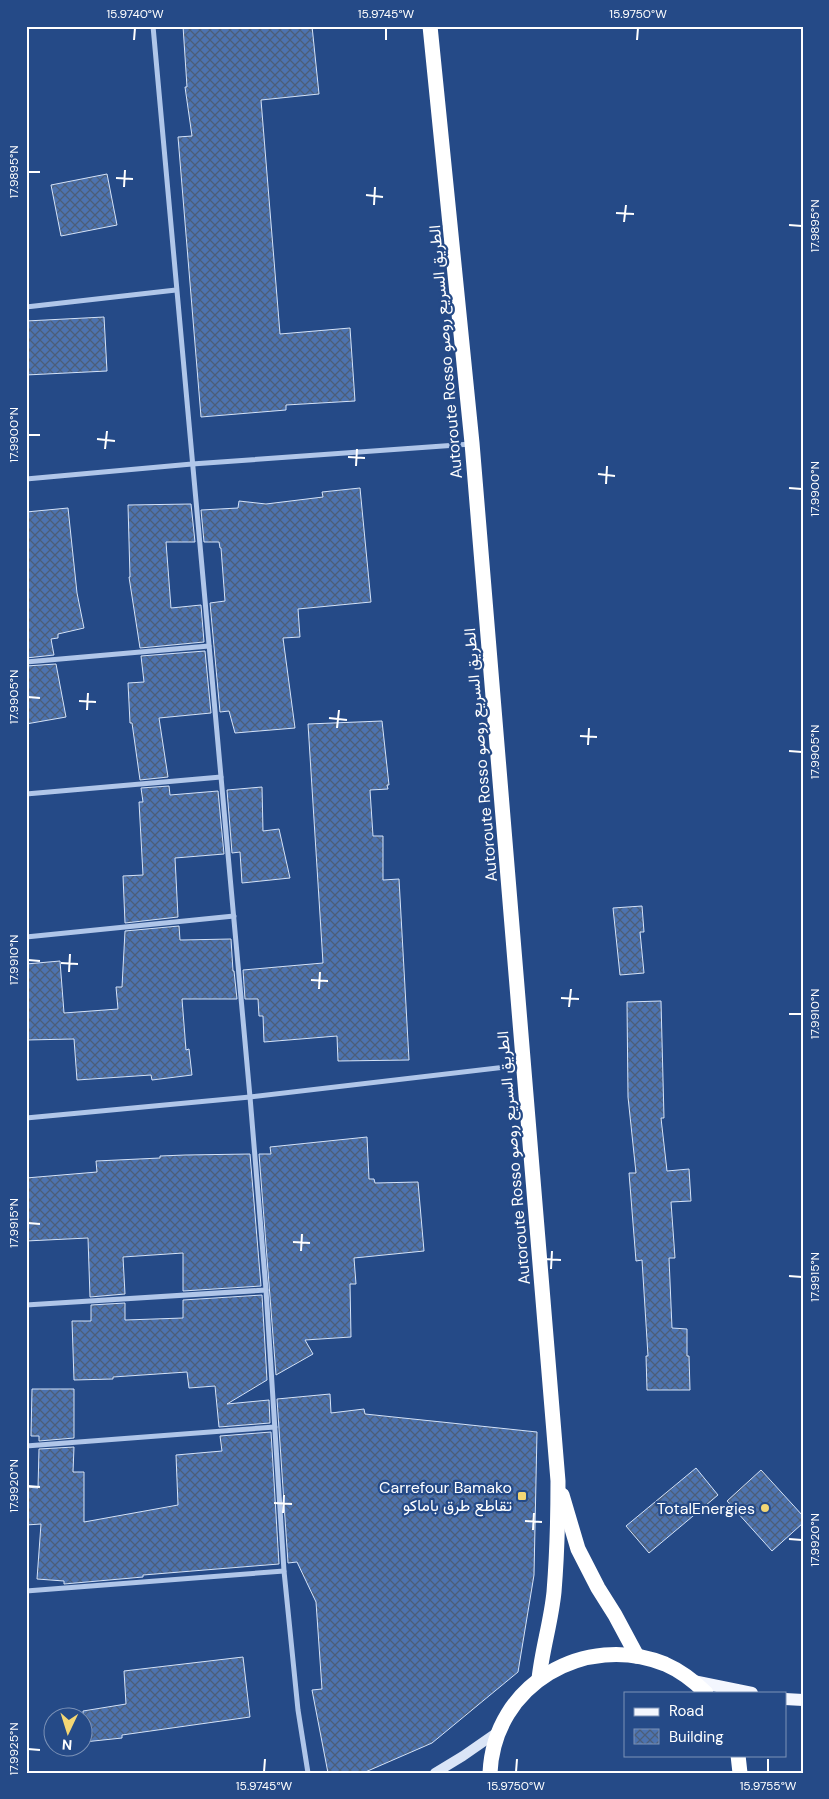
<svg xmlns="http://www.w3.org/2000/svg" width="829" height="1799" viewBox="0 0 829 1799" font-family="'DM Sans',Vazirmatn,sans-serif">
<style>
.building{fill:url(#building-cross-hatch);stroke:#d4e2f7}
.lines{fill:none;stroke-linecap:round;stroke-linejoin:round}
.street{stroke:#b0c6e9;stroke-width:5}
.secondary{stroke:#dae5f7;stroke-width:10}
.primary{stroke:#f3f6fe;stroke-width:12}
.highway{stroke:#fff;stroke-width:15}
.ticks{fill:none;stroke:#fff;stroke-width:2}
.poi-dot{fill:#f3d674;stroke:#254a87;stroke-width:2}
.labels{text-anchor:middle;stroke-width:4.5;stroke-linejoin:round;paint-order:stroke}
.street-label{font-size:16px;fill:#fff;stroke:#254a87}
.poi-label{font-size:16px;fill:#fff;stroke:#254a87;text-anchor:end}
.neatline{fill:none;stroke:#fff;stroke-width:2}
.ticks-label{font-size:12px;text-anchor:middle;fill:#fff}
</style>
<defs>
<pattern id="building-cross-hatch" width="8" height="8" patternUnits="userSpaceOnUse" patternTransform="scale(1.25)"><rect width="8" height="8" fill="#4d73af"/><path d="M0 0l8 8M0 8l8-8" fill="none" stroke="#4c5e79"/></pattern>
</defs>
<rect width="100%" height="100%" fill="#254a87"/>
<!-- building -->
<g class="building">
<polygon points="183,26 312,26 319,94 261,100 280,334 350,328 355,401 286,405 286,410 201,417 178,137 192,136 185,87 187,87"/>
<polygon points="107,174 117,225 61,236 51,185"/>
<polygon points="104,317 107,371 26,375 26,321"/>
<polygon points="360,488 371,602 298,609 300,637 283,638 295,728 235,733 229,711 220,712 210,603 225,601 221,548 220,548 219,542 204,542 201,510 238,508 239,501 266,504 323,497 322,492"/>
<polygon points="191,504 195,542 166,542 171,608 201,605 204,642 140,648 129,577 130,577 128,505"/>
<polygon points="68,508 77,593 84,628 58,634 58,638 51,639 54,655 26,658 26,512"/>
<polygon points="205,651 211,713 159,718 168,777 140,780 132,723 130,723 128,683 144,682 141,656"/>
<polygon points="56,664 66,717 26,724 26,666"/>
<polygon points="382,721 389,785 387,785 388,789 370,790 373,836 383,836 383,880 399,879 409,1060 338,1061 337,1036 264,1042 263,1016 259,1016 258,999 245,999 243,970 323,963 308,724"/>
<polygon points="169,786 170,795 218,791 224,854 175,858 178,917 125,923 123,876 143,875 139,802 143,802 141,788"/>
<polygon points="262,787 263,831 279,829 290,878 242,883 240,852 232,853 227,790"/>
<polygon points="642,906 644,932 640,932 644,973 620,975 613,908"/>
<polygon points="179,926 180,940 231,939 233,971 234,971 237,999 182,999 186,1050 189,1049 192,1075 152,1080 151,1075 77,1080 74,1039 26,1040 26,964 60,961 64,1013 118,1009 116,987 122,987 125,931"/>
<polygon points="661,1001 664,1118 661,1118 667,1171 689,1169 691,1201 671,1202 675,1258 669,1258 672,1328 687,1329 687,1356 689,1356 690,1390 647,1390 646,1356 648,1356 642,1260 636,1261 629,1173 636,1173 628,1097 627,1002"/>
<polygon points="367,1137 369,1179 374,1179 375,1183 418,1182 424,1251 354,1258 356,1284 350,1284 351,1337 305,1340 313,1354 276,1375 259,1154 271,1154 270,1147"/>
<polygon points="250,1154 261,1286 183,1291 183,1253 123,1257 125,1294 90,1297 88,1238 26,1241 26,1178 97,1172 96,1161 160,1158 160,1156 185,1155"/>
<polygon points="262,1295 267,1380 227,1404 269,1400 270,1423 219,1427 215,1386 189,1388 187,1372 113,1377 113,1379 74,1380 72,1321 91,1321 91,1305 125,1303 125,1320 183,1318 183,1300"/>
<polygon points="32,1389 74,1389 74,1438 39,1441 39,1436 31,1436"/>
<polygon points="330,1394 331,1413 364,1409 365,1414 537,1432 534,1575 518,1672 432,1743 363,1773 328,1773 312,1690 322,1689 316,1602 297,1562 288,1563 277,1399"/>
<polygon points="271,1432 279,1564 143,1575 143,1577 64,1584 64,1581 37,1579 41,1524 26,1525 26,1487 38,1488 39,1449 74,1447 73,1472 84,1472 84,1522 178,1505 176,1455 222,1451 220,1436"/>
<polygon points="696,1468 718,1495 649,1553 626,1526"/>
<polygon points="761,1470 803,1516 803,1523 772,1551 727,1501"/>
<polygon points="243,1657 250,1717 122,1735 122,1738 84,1742 83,1711 126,1704 124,1671"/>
</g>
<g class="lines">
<!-- street -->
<g class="street">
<polyline points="153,26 250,1097 266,1290 284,1571 298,1710 308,1773"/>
<polyline points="26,307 176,290"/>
<polyline points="26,479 192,464 471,444"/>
<polyline points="26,662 209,646"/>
<polyline points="26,794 221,777"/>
<polyline points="26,937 234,916"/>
<polyline points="26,1118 250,1097 522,1065"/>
<polyline points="26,1305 266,1290"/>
<polyline points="26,1446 275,1427"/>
<polyline points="26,1591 284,1571"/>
</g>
<!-- secondary -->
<polyline class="secondary" points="435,1773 463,1756 499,1731"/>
<!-- primary -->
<g class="primary">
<polyline points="693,1681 752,1693"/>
<polyline points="785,1699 803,1700"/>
</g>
<!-- highway -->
<g class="highway">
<path d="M 430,26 L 472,443 L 558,1481 C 558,1518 557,1555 554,1592 C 551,1622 542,1650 539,1679"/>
<polyline points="562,1495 578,1549 598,1588 615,1615 637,1656"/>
<polyline points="738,1755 740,1773"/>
<path d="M 490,1773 C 494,1684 585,1632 665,1664 C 681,1671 694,1681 706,1693"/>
</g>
</g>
<!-- ticks -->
<path class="ticks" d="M 134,40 L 135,28M 386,40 L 386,28M 637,40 L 638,28M 28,172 L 40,172M 116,178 L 133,179M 124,187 L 125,170M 366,195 L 383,197M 374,205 L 375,187M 616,213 L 634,214M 624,222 L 626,205M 789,225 L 802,226M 28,435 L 40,435M 97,439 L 115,441M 105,449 L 107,431M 348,457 L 365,458M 356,466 L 357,449M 598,474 L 615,476M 606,484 L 607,466M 789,488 L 802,489M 28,697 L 40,698M 79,701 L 96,702M 87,710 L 88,693M 329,718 L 347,720M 337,728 L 339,710M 580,736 L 597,737M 588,745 L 589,728M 789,751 L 802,752M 28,960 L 40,961M 61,963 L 78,964M 69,972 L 70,954M 311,980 L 328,981M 319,989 L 320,972M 561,998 L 579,999M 569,1007 L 571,989M 789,1014 L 802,1014M 28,1223 L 40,1224M 293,1242 L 310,1243M 301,1251 L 302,1234M 543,1259 L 561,1260M 551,1269 L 552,1251M 789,1276 L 802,1277M 28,1486 L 40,1487M 274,1503 L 292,1504M 283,1513 L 284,1495M 525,1521 L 542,1522M 533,1530 L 534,1513M 789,1539 L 802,1540M 28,1749 L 40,1750M 264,1772 L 265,1759M 516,1772 L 517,1759M 768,1772 L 768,1759"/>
<!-- markers -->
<g class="poi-dot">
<rect x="517" y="1491" width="10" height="10" rx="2.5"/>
<circle cx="765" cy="1508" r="5"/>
</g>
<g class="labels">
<!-- street labels -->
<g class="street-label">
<text transform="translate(445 352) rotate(-95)" y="6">Autoroute Rosso الطريق السريع روصو</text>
<text transform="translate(480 755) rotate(-95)" y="6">Autoroute Rosso الطريق السريع روصو</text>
<text transform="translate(513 1158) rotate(-95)" y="6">Autoroute Rosso الطريق السريع روصو</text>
</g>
<!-- poi labels -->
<g class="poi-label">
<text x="512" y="1493">Carrefour Bamako<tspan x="512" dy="18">تقاطع طرق باماكو</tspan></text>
<text x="755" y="1514">TotalEnergies</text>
</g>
</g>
<!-- border -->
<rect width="829" height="1799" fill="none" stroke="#254a87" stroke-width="55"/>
<!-- legend -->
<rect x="624" y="1692" width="162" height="65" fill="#254a87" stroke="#7c92b7"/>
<rect x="634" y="1708" width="25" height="8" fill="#f3f6fe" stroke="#7c92b7"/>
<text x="669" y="1716" font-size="15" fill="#ffffff">Road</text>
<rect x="634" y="1729" width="25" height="15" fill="url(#building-cross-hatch)" stroke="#7c92b7"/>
<text x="669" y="1742" font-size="15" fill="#ffffff">Building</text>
<!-- north arrow -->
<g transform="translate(68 1732) rotate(184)"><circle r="24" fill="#254a87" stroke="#7c92b7"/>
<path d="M0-4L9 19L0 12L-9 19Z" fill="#f3d674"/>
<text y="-8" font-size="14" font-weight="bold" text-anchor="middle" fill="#ffffff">N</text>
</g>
<rect x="28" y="28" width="774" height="1744" class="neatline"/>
<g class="ticks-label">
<text x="135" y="18">15.9740°W</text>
<text x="386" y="18">15.9745°W</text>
<text x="638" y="18">15.9750°W</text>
<text transform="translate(14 172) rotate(-90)" y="4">17.9895°N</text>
<text transform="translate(815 226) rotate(-90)" y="4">17.9895°N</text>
<text transform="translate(14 435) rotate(-90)" y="4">17.9900°N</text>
<text transform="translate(815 489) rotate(-90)" y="4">17.9900°N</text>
<text transform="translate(14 697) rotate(-90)" y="4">17.9905°N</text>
<text transform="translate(815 752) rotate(-90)" y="4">17.9905°N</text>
<text transform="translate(14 960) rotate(-90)" y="4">17.9910°N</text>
<text transform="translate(815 1014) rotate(-90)" y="4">17.9910°N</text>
<text transform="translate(14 1223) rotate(-90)" y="4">17.9915°N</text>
<text transform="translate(815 1277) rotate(-90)" y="4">17.9915°N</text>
<text transform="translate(14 1486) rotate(-90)" y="4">17.9920°N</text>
<text transform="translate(815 1540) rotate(-90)" y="4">17.9920°N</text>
<text transform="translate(14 1749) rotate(-90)" y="4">17.9925°N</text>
<text x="264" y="1790">15.9745°W</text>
<text x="516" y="1790">15.9750°W</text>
<text x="768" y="1790">15.9755°W</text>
</g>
</svg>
